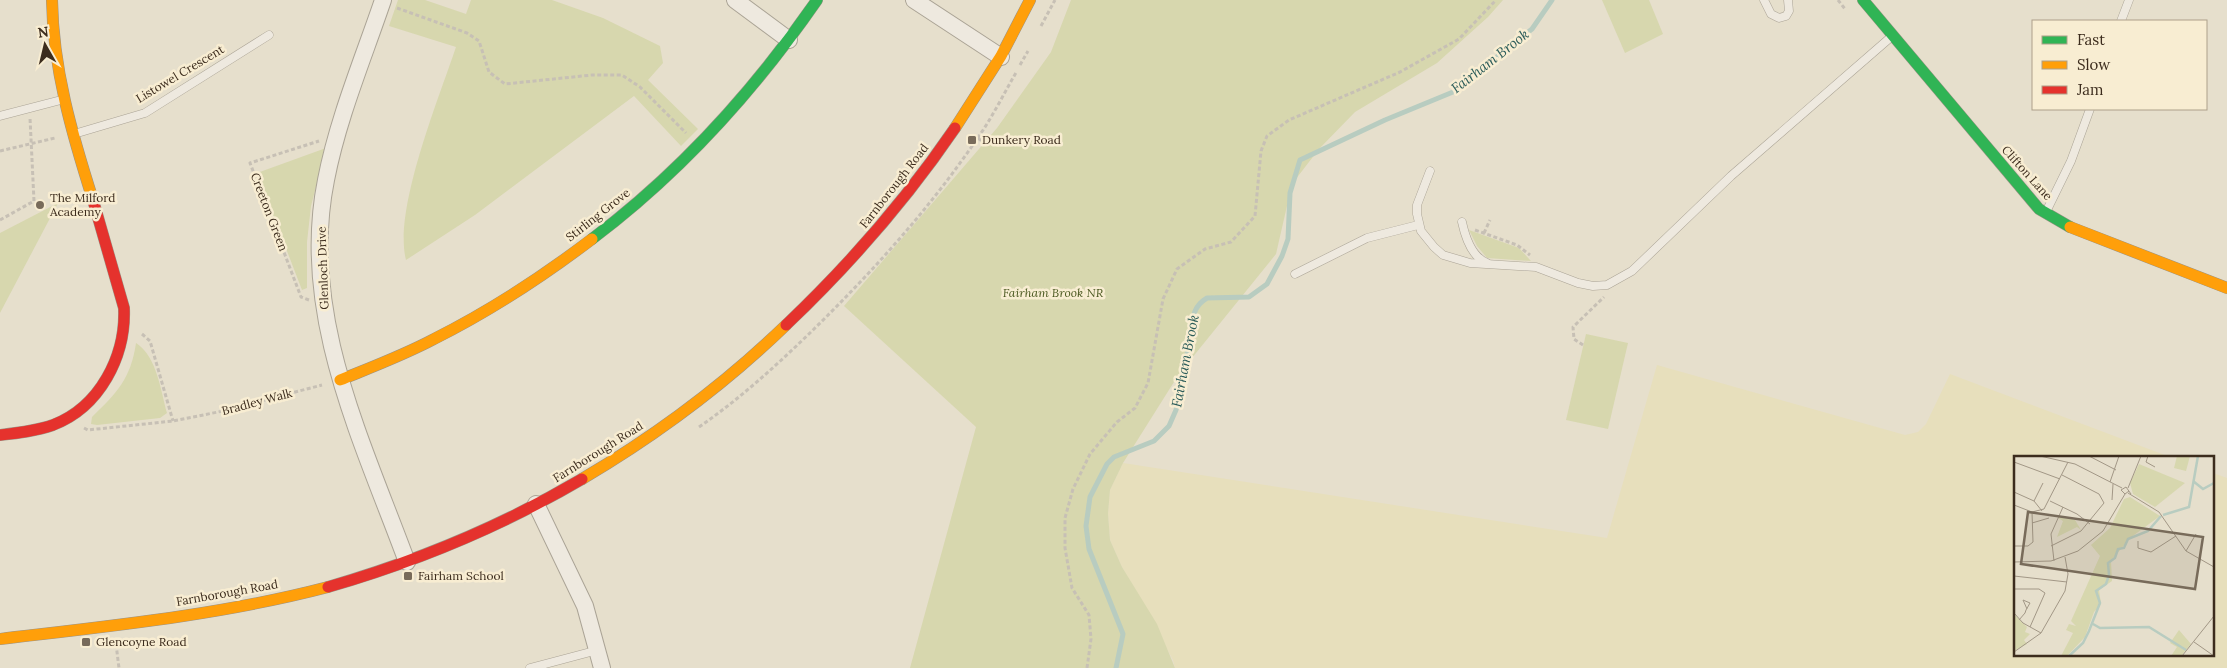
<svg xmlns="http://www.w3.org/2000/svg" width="2227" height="668" viewBox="0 0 2227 668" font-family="Lora,serif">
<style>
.farmland{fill:#e7dfbc}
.green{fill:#d7d7ae}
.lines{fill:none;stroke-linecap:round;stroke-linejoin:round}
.stream{stroke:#b8ccc0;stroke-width:5}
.lane-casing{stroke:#aba496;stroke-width:9}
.street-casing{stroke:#aba496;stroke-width:18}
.fast-casing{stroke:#9b9386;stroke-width:12}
.slow-casing{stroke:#9b9386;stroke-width:12}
.jam-casing{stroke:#9b9386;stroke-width:12}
.path{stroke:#c7c0b5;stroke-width:3;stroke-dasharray:4 2.5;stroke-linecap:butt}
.lane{stroke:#eee9df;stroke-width:8}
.street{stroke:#eee9df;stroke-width:16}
.fast{stroke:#30b455;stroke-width:11}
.slow{stroke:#ff9f0a;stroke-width:11}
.jam{stroke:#e5322d;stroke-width:11}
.poi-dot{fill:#786b5a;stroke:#f8edd2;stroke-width:2}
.labels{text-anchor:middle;stroke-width:5;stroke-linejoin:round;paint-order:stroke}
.street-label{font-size:12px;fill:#3c2c1d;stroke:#f8edd2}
.poi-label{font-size:12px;fill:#3c2c1d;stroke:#f8edd2;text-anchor:start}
.park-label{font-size:12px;font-style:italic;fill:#4c5a22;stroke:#f8edd2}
.water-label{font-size:14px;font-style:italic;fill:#2b5c59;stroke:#f8edd2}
.inset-river{fill:none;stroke:#b8ccc0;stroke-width:2.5}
.inset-road{fill:none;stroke:#a29786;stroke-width:1}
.view{fill:#786b5a;fill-opacity:0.15;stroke:#786b5a;stroke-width:2.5}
.inset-edge{fill:none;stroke:#3c2c1d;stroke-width:2.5}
</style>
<rect width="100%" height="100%" fill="#e6dfcc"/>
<!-- farmland -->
<polygon class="farmland" points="1657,365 1905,435 1918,432 1926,424 1950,374 2170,457 2016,457 2016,654 2213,654 2213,473 2227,478 2227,668 1175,668 1173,660 1122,567 1110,540 1108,514 1110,490 1123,463 1607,538"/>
<!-- green -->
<g class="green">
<path d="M 398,0 L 425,0 L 466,14 L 471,0 L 552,0 L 603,18 L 660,46 L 663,63 L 648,80 L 698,129 L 681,146 L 634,96 L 475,215 L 406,260 C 393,210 439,98 456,47 L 389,26 Z"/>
<polygon points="1071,0 1503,0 1488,17 1437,63 1355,112 1319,149 1292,184 1276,254 1179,374 1123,463 1110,490 1108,514 1110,540 1122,567 1157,624 1175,668 910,668 976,427 844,306 997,128 1051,52"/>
<polygon points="1602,0 1649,0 1663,34 1625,53"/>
<polygon points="326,148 311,206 307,242 307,288 302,290 257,173"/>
<polygon points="58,203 0,313 0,233"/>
<polygon points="1469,230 1519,248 1531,261 1487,258 1477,246"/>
<polygon points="1586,334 1628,343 1608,429 1566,420"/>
<path d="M 136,343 C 157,356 161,392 167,413 L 160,418 L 97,425 L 91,424 L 92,417 C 117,393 131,378 136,343 Z"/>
</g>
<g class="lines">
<!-- stream -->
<path class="stream" d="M 1116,668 L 1123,634 L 1089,549 L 1086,526 L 1090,497 L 1107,464 L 1114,457 L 1154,441 L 1169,426 L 1176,410 L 1192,329 C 1193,315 1194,306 1207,298 L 1249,297 L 1267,284 L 1282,256 L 1288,239 L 1290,193 L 1300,160 L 1385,120 L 1453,92 L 1532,29 L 1552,0"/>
<!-- lane casing -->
<g class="lane-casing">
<g id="lane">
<polyline points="1764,0 1771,14 1779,18 1786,16 1789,11 1788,0"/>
<polyline points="2121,21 2129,0"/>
<polyline points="0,116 61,100"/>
<polyline points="74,134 145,113 269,35"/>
<polyline points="1430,171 1417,205 1417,214 1421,231 1434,247 1443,255 1470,263 1536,267 1578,283 1593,286 1607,285 1632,271 1731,176 1891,37"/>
<polyline points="2046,212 2071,161 2090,109"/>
<path d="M 1462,222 C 1465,236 1472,257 1487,263"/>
<polyline points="1295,274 1367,238 1418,225"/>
<polyline points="530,668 598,650"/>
</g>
</g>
<!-- street casing -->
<g class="street-casing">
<g id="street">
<path d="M 383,0 C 363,59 338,118 326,180 C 299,313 362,440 407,562"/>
<polyline points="735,0 789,40"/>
<polyline points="914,0 1001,57"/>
<polyline points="536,504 585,606 602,668"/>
</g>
</g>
<!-- fast casing -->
<g class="fast-casing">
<g id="fast">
<polyline points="1863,0 2039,209 2070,227"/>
<path d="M 592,239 C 681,172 754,91 817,0"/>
</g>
</g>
<!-- slow casing -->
<g class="slow-casing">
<g id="slow">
<path d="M 52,0 C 53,69 72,134 93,200"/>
<polyline points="955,128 1001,56 1030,0"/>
<polyline points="2070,227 2227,288"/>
<path d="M 340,380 C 372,367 404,355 434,339 C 490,311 542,277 592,239"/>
<path d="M 582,479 C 655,436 725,384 786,325"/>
<path d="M 0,639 C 110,626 221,615 328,587"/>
</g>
</g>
<!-- jam casing -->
<g class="jam-casing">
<g id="jam">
<path d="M 786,325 C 849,265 906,200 955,128"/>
<path d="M 0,435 C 18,433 36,431 53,425 C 100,407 126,356 124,308 L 93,200"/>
<path d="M 328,587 C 418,561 502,526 582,479"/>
</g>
</g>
<!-- path -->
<g class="path">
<polyline points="1838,0 1845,9"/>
<polyline points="397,8 467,33 479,41 489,72 505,84 592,75 622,75 640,87 686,133"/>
<polyline points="1041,26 1055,0"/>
<polyline points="1020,65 1028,51"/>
<polyline points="978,138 988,146"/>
<polyline points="0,151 55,138"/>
<polyline points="0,220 34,201 30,118"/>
<polyline points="1475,230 1517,245 1530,255"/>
<polyline points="1484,233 1490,220"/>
<polyline points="309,300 301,297 250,163 319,141"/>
<polyline points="142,334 150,341 173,421"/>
<polyline points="1583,345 1574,339 1573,327 1604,297"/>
<path d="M 699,427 C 741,398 778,364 814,329 C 874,270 930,208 977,139 C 992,118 1004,93 1017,71"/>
<polyline points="84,428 88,430 173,421 223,411 322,385"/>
<polyline points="116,644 119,668"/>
<polyline points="1087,668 1091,639 1089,615 1072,588 1065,548 1065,518 1073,489 1090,454 1117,422 1135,408 1148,383 1163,299 1177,269 1205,249 1231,242 1255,216 1261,151 1267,136 1289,120 1400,72 1459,39 1496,0"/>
</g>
<!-- lane -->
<use href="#lane" class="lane"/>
<!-- street -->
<use href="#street" class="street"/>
<!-- fast -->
<use href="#fast" class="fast"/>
<!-- slow -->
<use href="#slow" class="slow"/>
<!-- jam -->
<use href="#jam" class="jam"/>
</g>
<!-- markers -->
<g class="poi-dot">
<rect x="967" y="135" width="10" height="10" rx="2.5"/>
<circle cx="40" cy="205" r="5"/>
<rect x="403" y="571" width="10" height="10" rx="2.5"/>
<rect x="81" y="637" width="10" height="10" rx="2.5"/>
</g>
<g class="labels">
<!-- street labels -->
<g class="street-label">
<text transform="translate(180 74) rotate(-31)" y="4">Listowel Crescent</text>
<text transform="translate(2027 173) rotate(48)" y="4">Clifton Lane</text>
<text transform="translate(894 186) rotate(-52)" y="4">Farnborough Road</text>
<text transform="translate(269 212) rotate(69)" y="4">Creeton Green</text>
<text transform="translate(598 215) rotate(-38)" y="4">Stirling Grove</text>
<text transform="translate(323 268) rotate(-92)" y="4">Glenloch Drive</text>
<text transform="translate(257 402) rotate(-15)" y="4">Bradley Walk</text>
<text transform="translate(598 452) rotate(-32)" y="4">Farnborough Road</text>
<text transform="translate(227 593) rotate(-10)" y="4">Farnborough Road</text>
</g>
<!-- poi labels -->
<g class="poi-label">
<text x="982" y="144">Dunkery Road</text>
<text x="50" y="202">The Milford<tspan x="50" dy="14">Academy</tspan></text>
<text x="418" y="580">Fairham School</text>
<text x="96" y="646">Glencoyne Road</text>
</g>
<!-- park labels -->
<g class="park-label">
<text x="1053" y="297">Fairham Brook NR</text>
</g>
<!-- water labels -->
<g class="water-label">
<text transform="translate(1490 61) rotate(-38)" y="5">Fairham Brook</text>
<text transform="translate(1185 361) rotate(-79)" y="5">Fairham Brook</text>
</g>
</g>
<!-- overview -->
<g transform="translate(2014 456)">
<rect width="200" height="200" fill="#e6dfcc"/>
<path d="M 163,0 L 176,0 L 172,15 L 160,12 ZM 125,8 L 137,13 L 171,27 L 141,51 L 119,38 L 116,27 ZM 116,41 L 146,60 L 116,82 L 97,105 L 98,125 L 85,134 L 87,148 L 80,156 L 71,181 L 53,200 L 47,200 L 59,177 L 52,174 L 55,168 L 62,170 L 57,165 L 86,100 L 77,89 L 96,72 L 110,43 ZM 46,60 L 61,64 L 67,74 L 63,71 L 43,81 L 49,65 L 44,62 ZM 0,158 L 13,171 L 11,176 L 16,178 L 10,184 L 13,188 L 0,195 ZM 165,174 L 177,188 L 167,200 L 157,200 L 163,191 L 156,187 Z" fill="#d7d7ae"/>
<path class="inset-river" d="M 179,25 L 189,33 L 200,27M 149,59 L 175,51 L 184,0M 79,168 L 86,172 L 135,171 L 172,194M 55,200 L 69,187 L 75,175 L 86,147 L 82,135 L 92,128 L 95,119 L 94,107 L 101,102 L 104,93 L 110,92 L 114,83 L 134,75 L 147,60"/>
<path class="inset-road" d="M 26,0 L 61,8 L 108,32M 75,0 L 102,14M 134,0 L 132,6 L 141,11M 0,6 L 46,23M 96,26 L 105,0M 114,32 L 127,0M 115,35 L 111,38 L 107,34 L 112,31 L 117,38M 0,36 L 20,45 L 28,55M 114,37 L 145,56 L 172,95 L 200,111M 98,44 L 99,28M 20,45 L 29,27M 36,45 L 63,58 L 76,68M 0,49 L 18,56 L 30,53 L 54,6M 18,67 L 35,62M 124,85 L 124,92 L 137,96 L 162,80M 0,90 L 14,90 L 19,86 L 18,56M 37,90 L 67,75 L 90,47 L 85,38 L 48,19M 172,95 L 182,78M 40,105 L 37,78 L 49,51M 0,106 L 37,105 L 64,95 L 89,75 L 111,38M 0,120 L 53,126M 0,133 L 25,133 L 31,137 L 16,171M 0,157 L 9,167 L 27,177M 5,164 L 11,157 L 12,154 L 16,147 L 9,144 L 13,153M 180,186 L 200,200M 0,196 L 27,177 L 51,135 L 54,118 L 51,101M 168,200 L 200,160"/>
<path class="view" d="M 14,56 L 189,81 L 181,133 L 7,108 Z"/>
<rect width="200" height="200" class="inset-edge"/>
</g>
<!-- legend -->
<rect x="2032" y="20" width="175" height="90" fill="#f8edd2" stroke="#ada08a"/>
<rect x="2042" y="36" width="25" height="8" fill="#30b455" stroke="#ada08a"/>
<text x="2077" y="45" font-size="15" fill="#3c2c1d">Fast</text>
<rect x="2042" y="61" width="25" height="8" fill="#ff9f0a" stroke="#ada08a"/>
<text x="2077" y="70" font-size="15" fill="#3c2c1d">Slow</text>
<rect x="2042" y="86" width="25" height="8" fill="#e5322d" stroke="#ada08a"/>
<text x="2077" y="95" font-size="15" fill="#3c2c1d">Jam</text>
<!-- north arrow -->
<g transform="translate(45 45) rotate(352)" stroke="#f8edd2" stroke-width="4" paint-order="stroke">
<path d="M0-4L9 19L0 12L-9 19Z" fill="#3c2c1d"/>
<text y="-8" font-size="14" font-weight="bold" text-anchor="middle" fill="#3c2c1d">N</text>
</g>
</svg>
